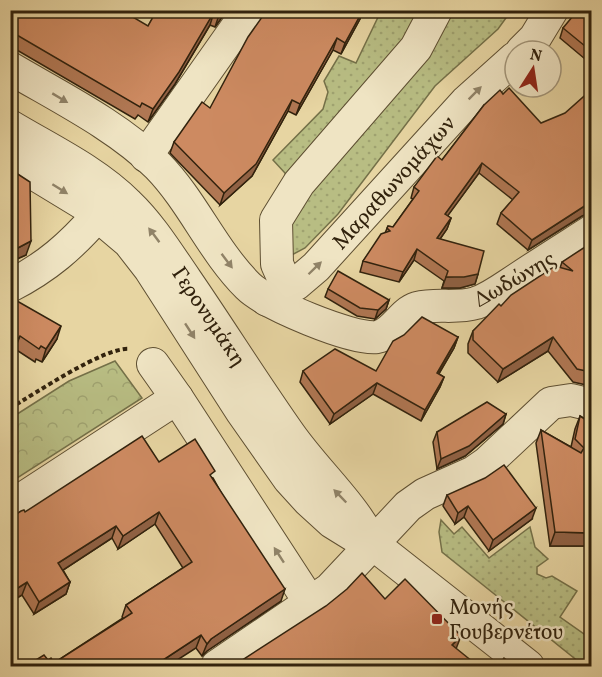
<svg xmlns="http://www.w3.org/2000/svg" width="602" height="677" viewBox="0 0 602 677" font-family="Vollkorn,serif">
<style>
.grass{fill:url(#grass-dots);stroke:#747048;stroke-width:1.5}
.park{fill:url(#park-crowns);stroke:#747048;stroke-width:1.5}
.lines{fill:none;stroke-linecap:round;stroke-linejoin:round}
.minor-casing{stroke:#5e4f32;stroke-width:34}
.path{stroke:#31220d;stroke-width:4;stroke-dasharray:4.5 3;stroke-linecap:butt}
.minor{stroke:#efe4c3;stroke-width:32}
.wall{fill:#b07753;stroke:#31220d;stroke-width:1.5}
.shaded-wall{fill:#906144;stroke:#31220d;stroke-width:1.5}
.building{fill:#cd8a61;stroke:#31220d;stroke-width:1.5}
.oneway{fill:#908368}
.poi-dot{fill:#8f2418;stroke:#efe4c3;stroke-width:2}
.labels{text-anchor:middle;stroke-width:5;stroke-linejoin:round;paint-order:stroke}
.street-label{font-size:22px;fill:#31220d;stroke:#efe4c3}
.poi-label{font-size:22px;fill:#31220d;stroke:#efe4c3;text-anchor:start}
</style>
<defs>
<pattern id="grass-dots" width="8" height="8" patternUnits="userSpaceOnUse" patternTransform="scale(1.5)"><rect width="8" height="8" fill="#b8bd83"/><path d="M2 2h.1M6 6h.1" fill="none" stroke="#9fa270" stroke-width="1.8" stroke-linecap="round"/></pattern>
<pattern id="park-crowns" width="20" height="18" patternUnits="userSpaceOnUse" patternTransform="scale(1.5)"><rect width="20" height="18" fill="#b8bd83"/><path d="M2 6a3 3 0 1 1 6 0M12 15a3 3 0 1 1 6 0" fill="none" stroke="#9fa270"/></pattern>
</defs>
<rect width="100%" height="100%" fill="#e7d5a2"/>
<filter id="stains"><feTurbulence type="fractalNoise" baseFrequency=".00333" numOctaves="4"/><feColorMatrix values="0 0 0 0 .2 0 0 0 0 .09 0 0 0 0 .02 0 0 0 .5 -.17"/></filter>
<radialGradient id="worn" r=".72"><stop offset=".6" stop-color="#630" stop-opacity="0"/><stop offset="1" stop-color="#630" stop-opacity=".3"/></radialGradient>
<!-- grass -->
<g class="grass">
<polygon points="381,11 511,11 498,29 435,86 338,214 305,248 286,258 287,185 285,173 273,160 323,109 328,92 324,81 339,56 356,63"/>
<polygon points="441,520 454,534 462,527 489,558 530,527 535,547 548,559 537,567 537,574 546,578 552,576 577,591 560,617 591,639 591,666 584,666 442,552 439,532"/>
</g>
<!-- park -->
<polygon class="park" points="115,361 142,398 11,482 11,418 69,381"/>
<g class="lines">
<!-- minor casing -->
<g class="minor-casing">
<g id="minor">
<polyline points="522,51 535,38 552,10"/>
<path d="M 10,68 C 59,97 118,126 158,166 C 193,202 212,250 248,286 C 266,304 352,340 377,337 C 394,334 401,313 417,308 C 437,303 456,309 476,303 C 491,298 505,287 519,278 C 543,262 567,247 592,231"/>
<path d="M 10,126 C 50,150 95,171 128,204 C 151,226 168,254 186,280 C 221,331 254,384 290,435 C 317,473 351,502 373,544"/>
<polyline points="146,156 249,10"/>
<polyline points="10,159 84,204 129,242 150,269 242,412 289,479 309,501 332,522 353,535 373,544 528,666"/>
<path d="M 10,286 C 47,267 71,246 98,215"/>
<polyline points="288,289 277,264 276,220 299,183 416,48 436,10"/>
<polyline points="267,300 296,284 316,267 466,102 515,58"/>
<polyline points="153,364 177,398 311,604"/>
<polyline points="10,507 177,398"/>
<polyline points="217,666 330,589 408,506 425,494 474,472 487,463 551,403 571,400 592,405"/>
</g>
</g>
<!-- path -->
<path class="path" d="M 10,408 C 35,394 105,346 130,349"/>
<!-- minor -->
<use href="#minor" class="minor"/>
</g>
<!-- wall -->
<g class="wall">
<polygon points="10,10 148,26 157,10 227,10 215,27 210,25 175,84 148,122 138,115 135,119 10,46"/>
<polygon points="363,10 360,19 341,54 333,50 296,115 288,111 252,176 220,205 170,153 174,142 210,108"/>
<polygon points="591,10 591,64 560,38 563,28"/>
<polygon points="484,105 582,216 528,250 497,224 501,213 513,200 479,173 447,216 451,218 447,229 440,239 478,274 475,284 460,288 442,288 444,281 414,260 399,282 360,272 363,261 385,233 388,226 393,227 413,199 411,198 414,187 442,160"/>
<polygon points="10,169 26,255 10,262"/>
<polygon points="591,253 591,386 573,382 548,351 498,382 468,353 468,344 473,331 501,306 560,268 562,262"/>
<polygon points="328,289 389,300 386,309 375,319 357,316 325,297"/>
<polygon points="10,297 57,339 42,362 36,359 35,362 15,349"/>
<polygon points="458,337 454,348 439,374 444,377 440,387 421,421 373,394 330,424 300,382 303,371 376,371"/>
<polygon points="506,414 503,424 465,456 437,469 433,442 437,432"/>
<polygon points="580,416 591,423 589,546 550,546 536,443 541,430 571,447 575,429"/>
<polygon points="159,462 213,478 281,601 207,651 202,656 196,648 26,666 48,660 54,663 123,618 122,617 126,605 183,568 155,524 118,549 112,538 63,570 70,582 66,594 34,614 22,595 10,602 10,518"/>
<polygon points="447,495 532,519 489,551 464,517 455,524 443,506"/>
</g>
<!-- shaded-wall -->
<g class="shaded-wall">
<polygon points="223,10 227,10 215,27 219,15"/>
<polygon points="363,10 360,19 341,54 345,43"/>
<polygon points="214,12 210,25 175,84 148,122 153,109"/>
<polygon points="337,38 333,50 296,115 300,104"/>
<polygon points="292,100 288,111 252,176 220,205 224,193"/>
<polygon points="482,163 479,173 441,225 445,214"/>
<polygon points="591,204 591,213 582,216 528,250 532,240 586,205"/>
<polygon points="451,218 447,229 433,249 437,238"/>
<polygon points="31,241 26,255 10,262 10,260 14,250"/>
<polygon points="417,249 414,260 399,282 403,272"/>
<polygon points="478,274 475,284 460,288 442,288 446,277"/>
<polygon points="389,300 386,309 375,319 378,310"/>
<polygon points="61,326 57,339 42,362 46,349"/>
<polygon points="20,336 15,349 10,357 10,351"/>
<polygon points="458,337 454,348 433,383 437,373"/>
<polygon points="553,337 548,351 498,382 503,369"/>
<polygon points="444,377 440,387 421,421 425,410"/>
<polygon points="377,383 373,394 330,424 334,414"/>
<polygon points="506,414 503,424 465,456 437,469 441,459"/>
<polygon points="468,506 464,517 455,524 458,513"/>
<polygon points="536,508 532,519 489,551 493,540"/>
<polygon points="159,512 155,524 118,549 123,536"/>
<polygon points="116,526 112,538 54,576 58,563"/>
<polygon points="555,532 591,533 591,538 589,546 550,546"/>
<polygon points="27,582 22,595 10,602 10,593"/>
<polygon points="70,582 66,594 34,614 39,602"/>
<polygon points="285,589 281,601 207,651 202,656 207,644 211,639"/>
<polygon points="201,635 196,648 168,666 161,666 163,660"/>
<polygon points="461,636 456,649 452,645"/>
</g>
<!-- building -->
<g class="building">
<polygon points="10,10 121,10 148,26 157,10 223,10 219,15 214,12 179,72 153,109 142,103 140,107 10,31"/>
<polygon points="267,10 363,10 345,43 337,38 300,104 292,100 256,164 224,193 174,142 202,102 210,108 248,37"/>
<polygon points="578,10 591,10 591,51 563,28"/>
<polygon points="509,88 541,123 565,113 591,90 591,204 586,205 532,240 501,213 519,192 482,163 445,214 451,218 437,238 484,251 478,274 464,277 446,277 448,271 417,249 403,272 363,261 381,234 390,231 387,228 388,226 393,227 419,191 414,187 437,156 442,160 484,105 500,90 503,94"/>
<polygon points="10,169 30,182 31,241 14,250 10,242"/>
<polygon points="585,247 591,253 591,372 577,369 553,337 503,369 473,340 473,331 499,304 501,306 511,295 555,266 573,271 562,262"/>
<polygon points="338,271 389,300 378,310 360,308 328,289"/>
<polygon points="10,297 61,326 46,349 41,346 39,349 20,336 10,351"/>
<polygon points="422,317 458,337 437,373 444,377 425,410 377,383 334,414 303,371 335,349 376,371 393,341 404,335"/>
<polygon points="487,402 506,414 469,446 441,459 437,432"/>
<polygon points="580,416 591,423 591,533 555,532 541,430 581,453 584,448 575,439"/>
<polygon points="142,436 159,462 195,439 215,471 210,475 285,589 211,639 207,644 201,635 163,660 167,666 26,666 44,655 48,660 51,658 54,663 132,613 126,605 192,562 159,512 123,536 116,526 58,563 70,582 39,602 27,582 10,593 10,518 21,511 24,510 25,512"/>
<polygon points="504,465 536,508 493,540 468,506 458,513 447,495 485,478"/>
<polygon points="362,573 385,599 405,579 461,636 452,645 478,666 382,666 379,663 374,666 233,666 326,606 347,589"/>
<polygon points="504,658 515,666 498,666"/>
</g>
<!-- one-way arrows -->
<defs><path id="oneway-solid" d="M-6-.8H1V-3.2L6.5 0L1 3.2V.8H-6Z" transform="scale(1.5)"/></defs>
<g class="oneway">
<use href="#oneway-solid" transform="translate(475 93) rotate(-45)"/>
<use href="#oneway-solid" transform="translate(60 98) rotate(31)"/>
<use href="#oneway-solid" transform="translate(60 189) rotate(32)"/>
<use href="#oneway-solid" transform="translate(154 235) rotate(-127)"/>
<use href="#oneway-solid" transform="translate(227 261) rotate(53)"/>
<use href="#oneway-solid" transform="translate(315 268) rotate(-44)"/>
<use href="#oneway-solid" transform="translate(190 331) rotate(57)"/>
<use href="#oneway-solid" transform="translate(340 496) rotate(-134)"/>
<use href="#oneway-solid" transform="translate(279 555) rotate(-123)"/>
</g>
<!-- markers -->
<rect class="poi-dot" x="431" y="613" width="12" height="12" rx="3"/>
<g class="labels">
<!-- street labels -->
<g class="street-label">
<text transform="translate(393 182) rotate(-48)" y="8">Μαραθωνομάχων</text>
<text transform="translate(514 278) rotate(-30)" y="8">Δωδώνης</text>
<text transform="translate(210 316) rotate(56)" y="8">Γερονυμάκη</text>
</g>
<!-- poi labels -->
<g class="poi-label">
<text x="449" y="614">Μονής<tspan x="449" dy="25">Γουβερνέτου</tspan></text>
</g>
</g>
<!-- margin -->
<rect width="602" height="677" fill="none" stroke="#e7d5a2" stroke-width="36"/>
<rect x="12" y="12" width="578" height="653" fill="none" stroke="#31220d" stroke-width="3"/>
<rect x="18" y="18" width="566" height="641" fill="none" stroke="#31220d" stroke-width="1.5"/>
<!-- north arrow -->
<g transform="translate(533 69) rotate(12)"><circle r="28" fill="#efe4c3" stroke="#a3967a" stroke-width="1.5"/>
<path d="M0-4.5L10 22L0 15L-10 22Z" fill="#8f2418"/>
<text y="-9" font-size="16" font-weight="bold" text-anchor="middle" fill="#31220d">N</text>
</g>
<rect width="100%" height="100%" filter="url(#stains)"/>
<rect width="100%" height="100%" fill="url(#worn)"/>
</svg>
